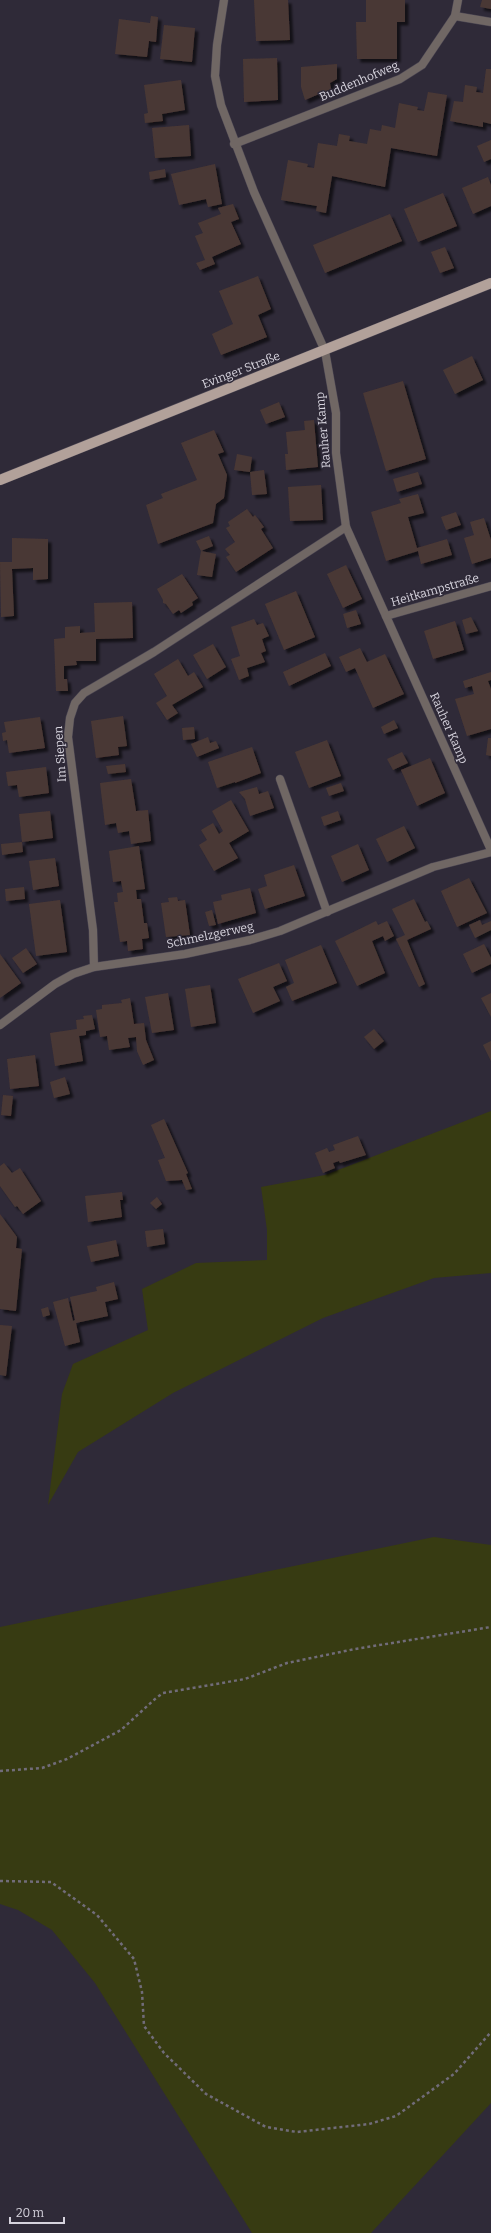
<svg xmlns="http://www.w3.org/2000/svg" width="491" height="2233" viewBox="0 0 491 2233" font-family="Bitter,serif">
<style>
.green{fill:#373b12}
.building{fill:#4a3834;filter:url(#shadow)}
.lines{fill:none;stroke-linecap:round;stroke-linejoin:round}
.service-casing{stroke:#4a4552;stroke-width:9}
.minor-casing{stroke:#4a4552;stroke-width:9}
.primary-casing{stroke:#4a4552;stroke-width:11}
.path{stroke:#716c79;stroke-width:2.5;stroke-dasharray:3 3;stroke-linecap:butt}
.service{stroke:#706764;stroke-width:8}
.minor{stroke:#706764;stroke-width:8}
.primary{stroke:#b2a19a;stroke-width:10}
.labels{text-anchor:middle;stroke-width:3;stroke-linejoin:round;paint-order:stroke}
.street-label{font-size:12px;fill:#d6d3dd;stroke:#2f2a38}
</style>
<defs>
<filter id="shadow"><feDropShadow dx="3.5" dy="3.5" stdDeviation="1" flood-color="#0009"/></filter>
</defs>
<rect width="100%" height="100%" fill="#2f2a38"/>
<!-- green -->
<g class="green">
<polygon points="491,1111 491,1273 434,1278 323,1318 173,1393 78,1452 48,1505 62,1394 73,1364 148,1330 142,1289 196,1263 267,1260 267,1230 261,1187 325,1175"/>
<polygon points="434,1537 491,1545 491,2103 371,2233 252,2233 95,1983 52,1930 18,1910 0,1904 0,1627"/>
</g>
<!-- building -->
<g class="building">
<polygon points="254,0 288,0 290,40 256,41"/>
<polygon points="366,0 405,0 405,22 397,22 397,59 357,59 356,22 366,22"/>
<polygon points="482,0 491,0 491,9 480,7"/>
<polygon points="151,16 158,17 156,42 149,41 147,57 115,54 119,19 150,23"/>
<polygon points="164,25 195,28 192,62 160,59"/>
<polygon points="277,58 278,100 244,102 243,59"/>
<polygon points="337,64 337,79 330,83 331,89 305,100 301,87 301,67"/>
<polygon points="486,69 491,69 491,124 483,122 483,127 450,121 454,101 463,102 465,85 477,87 476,92 483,93"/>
<polygon points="181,80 185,110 162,114 163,121 145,123 144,114 148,113 144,85"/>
<polygon points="428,92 447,95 437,156 391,148 385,187 332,176 326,213 316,211 317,206 281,200 288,160 308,164 307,167 314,168 318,143 337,146 339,134 350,136 349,141 367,144 370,129 381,131 382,125 395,128 399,103 418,107 417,110 424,111"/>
<polygon points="189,125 191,156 155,158 152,128"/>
<polygon points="491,140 491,159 484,162 477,146"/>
<polygon points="215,164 222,204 208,207 206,199 179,205 171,174"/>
<polygon points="165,169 166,177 150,180 149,172"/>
<polygon points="488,177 491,185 491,206 473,214 462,188"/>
<polygon points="443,193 457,226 418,242 404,209"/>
<polygon points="233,204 239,219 231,222 241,244 212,257 215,264 200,270 196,263 205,260 195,236 203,233 198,223 221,214 218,208"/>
<polygon points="390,214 402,241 325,273 313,245"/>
<polygon points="445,247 454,268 440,273 431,252"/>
<polygon points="258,276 271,309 258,315 267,337 221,355 212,334 233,324 219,291"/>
<polygon points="472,356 483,380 455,394 443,370"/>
<polygon points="403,381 426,459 386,471 363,393"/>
<polygon points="279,402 285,417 266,424 260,410"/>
<polygon points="314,420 318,467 286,470 285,454 288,454 286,432 305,430 304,421"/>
<polygon points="214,430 224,452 218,454 227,475 224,498 216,504 213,523 158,544 146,505 163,498 161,494 197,480 181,443"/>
<polygon points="237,454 252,457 250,472 234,470"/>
<polygon points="264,470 267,494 252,495 250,472"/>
<polygon points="418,472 422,484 397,492 393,479"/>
<polygon points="321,485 323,520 290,521 288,487"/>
<polygon points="418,494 424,513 408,517 417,548 447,539 452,555 421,564 418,551 386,561 371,512 401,503 399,499"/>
<polygon points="247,509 253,517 255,515 264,527 261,529 273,548 236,572 226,557 230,555 225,549 235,542 226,528 230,526 228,522"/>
<polygon points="456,512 461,525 446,530 441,517"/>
<polygon points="484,518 491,540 491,558 472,564 464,538 474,535 470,522"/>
<polygon points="209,536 213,546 201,551 196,541"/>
<polygon points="12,538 48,539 48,579 33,580 33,568 12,569 14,616 1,617 0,562 12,562"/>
<polygon points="201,551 216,554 212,577 197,575"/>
<polygon points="346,565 362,599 343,608 327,574"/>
<polygon points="182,574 198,598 192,602 193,605 181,613 179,610 173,614 166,604 163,603 163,600 157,589"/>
<polygon points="296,591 315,637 284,650 265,604"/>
<polygon points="132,602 133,638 96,639 96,661 76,661 77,665 64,666 64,679 67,679 68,691 56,691 54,639 65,638 65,627 80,626 80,633 95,632 94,603"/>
<polygon points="356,610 361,624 347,628 343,614"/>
<polygon points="471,617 478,631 466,634 462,620"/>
<polygon points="254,619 257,625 263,623 269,636 262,639 266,651 261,653 265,662 247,668 249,676 239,680 231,659 240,656 231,627"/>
<polygon points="455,621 464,650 433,659 424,631"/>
<polygon points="213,644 226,667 207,679 193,655"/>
<polygon points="360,648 367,662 385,654 404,694 373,708 355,668 346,672 339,657"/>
<polygon points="325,653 331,666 289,686 283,672"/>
<polygon points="178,659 188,676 194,672 203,687 172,705 178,713 167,720 156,703 167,696 154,674"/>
<polygon points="491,672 491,680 488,681 491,689 491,729 467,736 455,699 474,694 472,686 465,688 463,681"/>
<polygon points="123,716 127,746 118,747 119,755 96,758 91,721"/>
<polygon points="40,717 45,748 9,753 7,740 3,741 2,733 6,732 4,722"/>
<polygon points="394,720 398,728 384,734 381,727"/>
<polygon points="194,727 195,739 183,740 182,728"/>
<polygon points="208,737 210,743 216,741 219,748 197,757 191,744"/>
<polygon points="488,738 491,738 491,756 486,755"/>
<polygon points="327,740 341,776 309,788 295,752"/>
<polygon points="252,747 261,773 235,783 235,782 217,788 208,762"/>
<polygon points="402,752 408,763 393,770 387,759"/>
<polygon points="430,758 445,793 417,806 401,770"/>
<polygon points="125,764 126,772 108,774 106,766"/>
<polygon points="46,767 49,793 19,797 17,785 8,786 6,772"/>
<polygon points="131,779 136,811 148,810 151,841 131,844 129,831 118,833 116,823 105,825 100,783"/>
<polygon points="341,783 344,791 329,796 326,788"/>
<polygon points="257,787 259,794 268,791 274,808 250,816 245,799 239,792"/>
<polygon points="231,800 249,831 229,843 238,858 214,871 199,845 207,840 201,830 213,823 219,834 223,831 212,811"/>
<polygon points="50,811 53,838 22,842 19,814"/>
<polygon points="338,811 341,820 324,826 321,817"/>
<polygon points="404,826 415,848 387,862 376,839"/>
<polygon points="22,842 23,852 2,855 1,844"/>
<polygon points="358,844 369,870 342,882 331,856"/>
<polygon points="139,846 145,889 136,890 137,899 141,899 144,923 147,923 149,938 142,939 143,949 128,951 127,941 120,942 114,902 118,902 117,893 123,892 121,881 113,882 109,851"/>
<polygon points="55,858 59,886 33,890 29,861"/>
<polygon points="294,865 305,896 265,909 258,889 267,886 264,875"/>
<polygon points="469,878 487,913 457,927 441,891"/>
<polygon points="24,887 25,899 6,901 5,889"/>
<polygon points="250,888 256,913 218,924 213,902 222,900 221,895"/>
<polygon points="177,897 178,901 185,900 190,935 166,937 161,903 169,902 168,898"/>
<polygon points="414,899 425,922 427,921 431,929 407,940 425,984 419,987 396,939 405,935 392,909"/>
<polygon points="60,900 67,952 36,956 29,904"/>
<polygon points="212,910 216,925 209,926 205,912"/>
<polygon points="480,920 482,925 491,921 491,930 475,938 469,925"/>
<polygon points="376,921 378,925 387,921 394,936 385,941 383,936 372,941 385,973 357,986 335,941"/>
<polygon points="484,944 491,958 491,964 472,973 463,954"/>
<polygon points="321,945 337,983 292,1001 286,987 294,983 285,960"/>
<polygon points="26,948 37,964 23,973 12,958"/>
<polygon points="0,954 21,983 0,998"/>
<polygon points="279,963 287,981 273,987 280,1001 253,1013 238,979"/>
<polygon points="210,985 216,1023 191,1027 185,989"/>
<polygon points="168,993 174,1030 152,1033 145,997"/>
<polygon points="491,993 491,1017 481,998"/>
<polygon points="130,998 134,1024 144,1023 146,1040 154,1060 143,1065 137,1051 136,1037 128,1038 130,1047 109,1050 107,1036 100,1037 96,1010 102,1009 102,1005 122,1003 121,1000"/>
<polygon points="92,1015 95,1029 86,1031 86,1035 79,1036 83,1061 55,1066 50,1033 77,1029 76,1020 84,1019 83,1016"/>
<polygon points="374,1029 384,1041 374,1049 364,1037"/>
<polygon points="491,1041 491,1061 483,1045"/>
<polygon points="35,1055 39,1086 10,1089 7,1059"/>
<polygon points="65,1077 70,1094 54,1098 50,1082"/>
<polygon points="3,1095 13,1096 11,1116 1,1115"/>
<polygon points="164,1119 188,1173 186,1174 192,1189 186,1190 182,1180 166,1181 158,1160 165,1158 151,1125"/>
<polygon points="358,1136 366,1155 340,1163 339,1161 333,1163 335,1168 323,1173 315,1153 327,1148 329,1152 335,1150 333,1145"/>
<polygon points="4,1163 12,1173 20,1168 41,1201 23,1214 17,1206 15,1207 0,1186 0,1166"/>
<polygon points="122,1192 123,1200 120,1200 122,1217 88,1222 85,1196"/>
<polygon points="157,1197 162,1204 156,1209 150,1203"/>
<polygon points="0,1214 17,1237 16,1248 22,1249 16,1311 0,1309"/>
<polygon points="163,1229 165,1244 147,1247 145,1231"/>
<polygon points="116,1240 119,1256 91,1262 87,1246"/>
<polygon points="114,1282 118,1299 105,1302 108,1316 76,1323 80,1342 65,1346 53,1302 68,1298 73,1321 75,1320 70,1297 97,1291 96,1287"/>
<polygon points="48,1307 50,1315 43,1317 41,1309"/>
<polygon points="0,1325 12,1326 6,1376 0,1375"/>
</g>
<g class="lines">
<!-- service casing -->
<g class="service-casing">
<polyline id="service" points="455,16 491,22"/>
</g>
<!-- minor casing -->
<g class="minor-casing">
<g id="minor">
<polyline points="224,0 217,45 215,76 221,105 254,192 325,351 336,413 336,453 346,527 491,850"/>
<polyline points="234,144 400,79 422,65 455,16 458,0"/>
<polyline points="386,616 491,586"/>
<polyline points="280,779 327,912"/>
<polyline points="94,967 93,930 68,737 70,718 75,703 84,693 154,652 346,527"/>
<polyline points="0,1025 55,984 73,974 94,967 185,954 250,940 280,931 433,867 491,852"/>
</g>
</g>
<!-- primary casing -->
<g class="primary-casing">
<polyline id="primary" points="0,480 491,283"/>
</g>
<!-- path -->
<g class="path">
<polyline points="0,1771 42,1768 67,1759 121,1730 155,1699 163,1693 245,1679 287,1663 355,1649 491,1627"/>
<polyline points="0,1881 51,1882 97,1915 134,1959 142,1992 144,2026 164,2053 206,2094 266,2127 297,2132 369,2124 396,2116 454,2074 491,2032"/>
</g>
<!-- service -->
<use href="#service" class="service"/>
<!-- minor -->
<use href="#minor" class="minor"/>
<!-- primary -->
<use href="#primary" class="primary"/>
</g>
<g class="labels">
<!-- street labels -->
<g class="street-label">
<text transform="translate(359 81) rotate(-23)" y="4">Buddenhofweg</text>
<text transform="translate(241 370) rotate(-21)" y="4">Evinger Straße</text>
<text transform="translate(323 430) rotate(-95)" y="4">Rauher Kamp</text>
<text transform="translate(435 590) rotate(-16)" y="4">Heitkampstraße</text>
<text transform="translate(449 728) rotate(66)" y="4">Rauher Kamp</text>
<text transform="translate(60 754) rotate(-94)" y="4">Im Siepen</text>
<text transform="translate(210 935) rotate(-12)" y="4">Schmelzgerweg</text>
</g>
</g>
<!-- scale -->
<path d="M10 2217v6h54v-6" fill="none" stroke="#d6d3dd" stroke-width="2"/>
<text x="16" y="2217" font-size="12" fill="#d6d3dd" stroke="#2f2a38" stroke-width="3" paint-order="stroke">20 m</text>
</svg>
